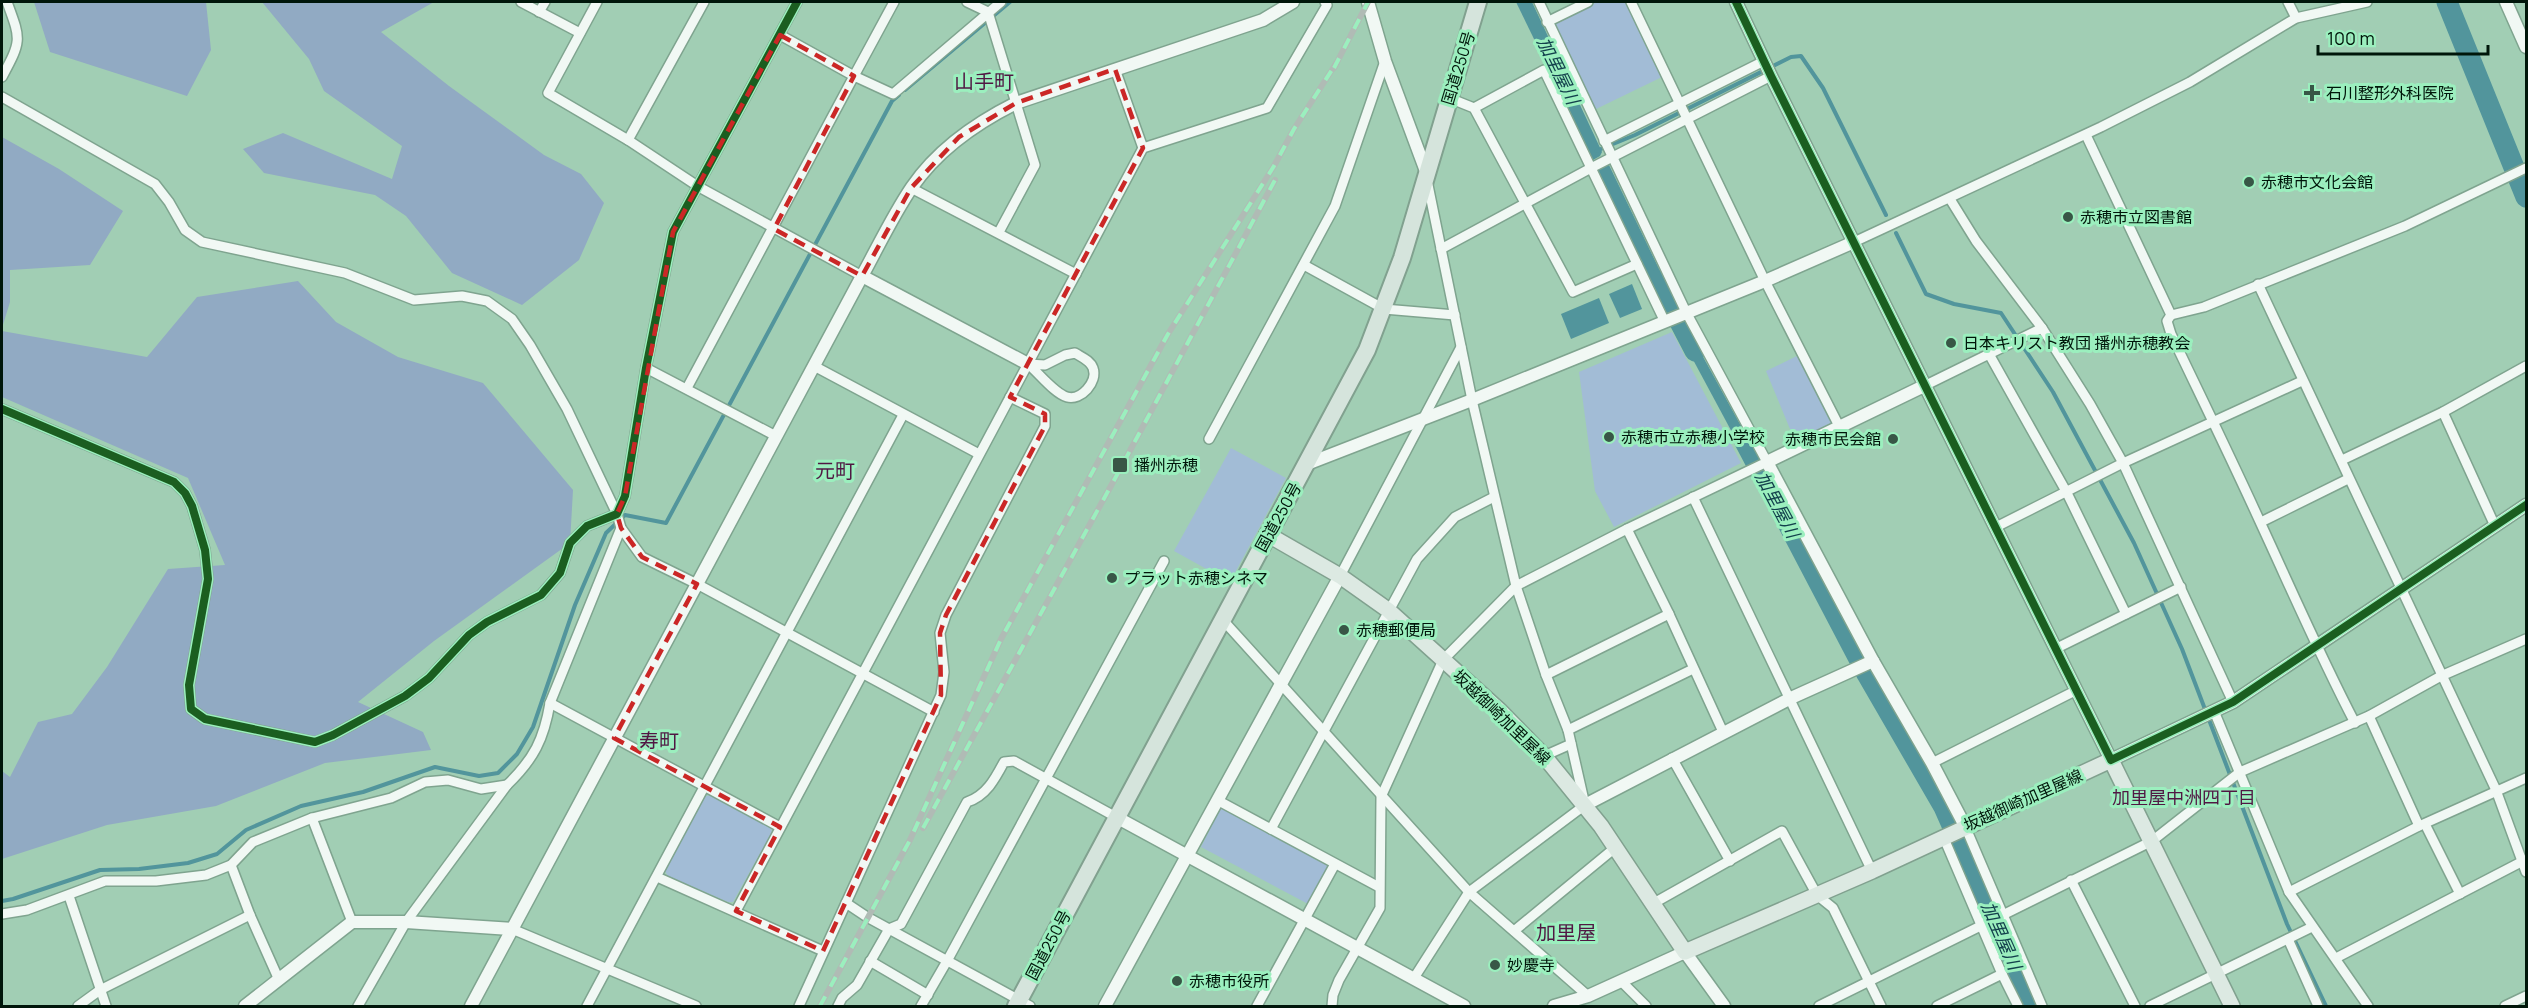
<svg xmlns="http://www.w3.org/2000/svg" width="2528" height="1008" viewBox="0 0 2528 1008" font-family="Manrope,'Noto Sans JP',sans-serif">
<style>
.green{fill:#a2bcd6}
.forest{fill:#91aac3}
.water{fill:#52959c}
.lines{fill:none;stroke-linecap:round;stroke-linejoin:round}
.stream{stroke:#52959c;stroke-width:4}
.river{stroke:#52959c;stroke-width:21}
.minor-casing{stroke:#7fa48f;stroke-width:12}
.tertiary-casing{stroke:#7fa48f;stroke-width:15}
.primary-casing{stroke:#81a18f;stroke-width:18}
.trunk-casing{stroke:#81a18f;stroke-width:20}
.minor{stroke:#f1f8f4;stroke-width:9}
.tertiary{stroke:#f1f8f4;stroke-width:12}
.primary{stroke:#dce9e2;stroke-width:15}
.trunk{stroke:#d5e4dc;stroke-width:16}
.rail-casing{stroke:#b0bbb5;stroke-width:6}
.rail{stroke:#9befbe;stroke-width:4;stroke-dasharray:11;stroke-linecap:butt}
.cycleway-casing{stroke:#9befbe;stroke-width:11}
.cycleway{stroke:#1b5e20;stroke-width:8}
.marked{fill:none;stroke:#cb2726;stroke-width:4.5;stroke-dasharray:12 8;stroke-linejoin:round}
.poi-dot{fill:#385646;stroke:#9befbe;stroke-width:2}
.labels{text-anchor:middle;stroke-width:6;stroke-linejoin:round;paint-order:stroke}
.street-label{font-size:16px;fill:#00160a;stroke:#9befbe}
.poi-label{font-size:16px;fill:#00160a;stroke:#9befbe;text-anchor:start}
.water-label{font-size:18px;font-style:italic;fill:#13404c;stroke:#9befbe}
.neighbourhood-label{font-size:18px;fill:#501843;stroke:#9befbe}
.quarter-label{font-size:20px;fill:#501843;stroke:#9befbe}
</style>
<rect width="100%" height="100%" fill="#a1ceb4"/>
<!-- green -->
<g class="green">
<polygon points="1597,2 1626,2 1662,77 1594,110 1555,27 1556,22"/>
<polygon points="1672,332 1741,463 1614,527 1595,491 1579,372"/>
<polygon points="1797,356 1833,422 1795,441 1766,371"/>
<polygon points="1231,448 1286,478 1230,582 1174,551"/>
<polygon points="710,795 770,826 772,832 733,902 728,902 668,876 665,871 703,797"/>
<polygon points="1220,809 1225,809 1328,864 1330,868 1310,905 1201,847"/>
</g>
<!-- forest -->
<g class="forest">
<polygon points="34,2 206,2 211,50 187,96 50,52"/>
<polygon points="262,2 434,2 381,32 449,86 544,155 581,174 604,203 579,260 522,305 452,273 406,216 375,195 264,173 243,149 283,133 392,179 402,146 324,91 309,59"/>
<polygon points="2,137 59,169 123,211 90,265 10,270 10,302 2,328"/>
<polygon points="298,281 336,322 398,357 483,383 573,490 570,543 434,641 358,702 423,732 431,750 325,763 216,806 107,825 2,859 2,771 10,777 38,722 72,714 107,667 168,569 225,565 188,478 2,397 2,331 147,357 197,297"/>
</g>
<!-- water -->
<g class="water">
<polygon points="1516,2 1532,2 1602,152 1600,156 1593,160"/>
<polygon points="1609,165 1675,302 1674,305 1663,310 1596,171"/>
<polygon points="1632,284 1642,309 1620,318 1609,294"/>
<polygon points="1599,298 1609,323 1571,339 1561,314"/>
<polygon points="1685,324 1757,455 1755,459 1748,462 1676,328"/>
</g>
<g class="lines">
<!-- stream -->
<g class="stream">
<polyline points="905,90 1010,2"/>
<polyline points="1596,151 1635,135 1791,57 1801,56 1823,88 1886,215"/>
<polyline points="1896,233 1926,294 1954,304 2001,313 2053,392 2134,543 2182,649 2287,924 2326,1006"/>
<polyline points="2,901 13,899 100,870 139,869 188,863 217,854 246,830 301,806 363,792 435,767 479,776 498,773 517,754 533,727 575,605 606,533 625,515 666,523 892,101 899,95"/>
</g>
<!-- river -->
<g class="river">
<polyline points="2447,2 2526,197"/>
<polyline points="1658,280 1695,351"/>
<polyline points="1741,434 1867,674 1944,807 2032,1006"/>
</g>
<!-- minor casing -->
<g class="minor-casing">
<g id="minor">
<polyline points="521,2 580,33"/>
<polyline points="597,2 548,93 628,140 699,187 862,276"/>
<polyline points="967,2 988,12 1035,165 999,232"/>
<polyline points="1631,2 1765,281 1839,426"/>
<polyline points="2288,2 2296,18"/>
<polyline points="539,12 545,2"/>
<polyline points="1547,22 1588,2"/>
<polyline points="780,35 854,76 894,2"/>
<polyline points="1115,69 1143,148"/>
<path d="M 2,77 C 22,40 21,40 7,2"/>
<polyline points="2,97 155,184 169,202 185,230 202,242 345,273 414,300 462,296 487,301 512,319 530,345 567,409 617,514 621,528 642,557 697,584 934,712"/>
<polyline points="1449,98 1474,108 1573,292 1637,264"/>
<polyline points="1474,108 1544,70 1664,320"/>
<path d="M 2086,135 L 2171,315 L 2167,321 L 2171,334 C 2201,397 2232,460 2261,524 C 2292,591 2321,658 2355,723"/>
<polyline points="628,140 704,2"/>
<polyline points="1604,141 1764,61"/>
<polyline points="911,188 1076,274"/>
<polyline points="1950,199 1976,241 2042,328 2090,404 2123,463 2233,702"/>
<polyline points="1854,242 2101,127 2190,82 2296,18 2367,2"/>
<polyline points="1441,249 1591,168 1771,76"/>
<polyline points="1304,265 1384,309 1455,315"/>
<polyline points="2258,284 2496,790 2526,872"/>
<polyline points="2171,315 2204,307 2405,226 2526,168"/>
<path d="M 1075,353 C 1081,357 1090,360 1093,368 C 1098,382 1081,401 1067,397 C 1054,393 1039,373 1028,364 L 1045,365 L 1065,355 Z"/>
<polyline points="1989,354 2067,493 2126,614 2057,648"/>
<polyline points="814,366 979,454"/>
<polyline points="646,368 776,436"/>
<polyline points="1926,385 2042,328"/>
<polyline points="687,388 854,76 893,94 1001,2"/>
<polyline points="2,409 174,482 185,493 192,506 205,550 208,579 189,685 191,709 205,719 315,742 333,735 405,696 429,678 469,635 487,622 541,595 560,573 570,543 587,526 617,514 625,496 646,368 673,232 797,2"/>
<polyline points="2443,412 2495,526"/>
<polyline points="1209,439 1335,206 1385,61"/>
<polyline points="2342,460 2443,412 2526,366"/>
<polyline points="1693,497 1872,871"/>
<polyline points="2261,522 2348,479"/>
<polyline points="1996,527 2123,463 2302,381"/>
<polyline points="1627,529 1669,614 1723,732"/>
<polyline points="1340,576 1461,347"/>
<polyline points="2126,614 2181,587"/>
<polyline points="1222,619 1469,892 1588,996"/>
<polyline points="1546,675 1669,614"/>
<polyline points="550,703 780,827"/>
<polyline points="2214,711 2289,892 2368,1006"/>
<polyline points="2369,716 2419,826"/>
<polyline points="1568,730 1693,669"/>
<polyline points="1544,756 1571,744"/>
<polyline points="1672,758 1730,861"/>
<polyline points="1932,763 2077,690"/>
<polyline points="1217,800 1379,887"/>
<polyline points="312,818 352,922"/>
<polyline points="2425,824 2460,894"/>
<polyline points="1965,826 2042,1006"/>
<polyline points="1271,829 1417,559 1455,517 1494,497"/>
<polyline points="231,865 250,915 279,980"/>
<polyline points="657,877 823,951"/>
<polyline points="2071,880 2135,1006"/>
<polyline points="2289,892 2419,826 2526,778"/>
<polyline points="69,896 106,1006"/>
<polyline points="846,903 867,917 1030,1006"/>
<polyline points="1654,903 1782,831 1817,895 1833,908 1881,1006"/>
<polyline points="736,911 1143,148 1267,108 1327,5 1325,2"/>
<polyline points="2,914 27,910 105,881 156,881 206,875 231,865 253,842 312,818 391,798 425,782 448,780 481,789 507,785"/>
<polyline points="512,929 696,1006"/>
<polyline points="1514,931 1616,847"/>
<polyline points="2288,939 2318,1006"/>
<polyline points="2336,958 2525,860"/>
<polyline points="870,961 928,995"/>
<polyline points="2002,974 2018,1006"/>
<polyline points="1414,978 1469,892 1585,805 1568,730 1546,675 1516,586 1472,400 1428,185"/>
<polyline points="1622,982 1646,1006"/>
<polyline points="78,1006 100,990 250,915"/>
<path d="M 358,1006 L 406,922 L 507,785 C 534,759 544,739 550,703 L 621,528"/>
<polyline points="587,1006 903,415"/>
<polyline points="799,1006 941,695 944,672 940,633 946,615 1045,426 1045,414 1010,397"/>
<path d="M 838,1006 L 842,998 L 857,985 L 889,929 L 901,924 L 967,802 C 986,796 995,779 1004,762 L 1014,761 L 1116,817"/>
<polyline points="921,1006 947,961 1164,561"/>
<polyline points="1257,1006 1335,864"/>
<polyline points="1332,1006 1333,995 1339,980 1380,908 1381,797 1443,660 1516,586 1627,529 1767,462 1686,312 1539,2"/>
<polyline points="1819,1006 2152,841 2240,772 2369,716 2441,676 2526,639"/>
<polyline points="1937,1006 2002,974 1943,836"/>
<polyline points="2150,1006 2312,927"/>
<polyline points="2505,1006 2526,996"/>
</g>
</g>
<!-- tertiary casing -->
<g class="tertiary-casing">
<g id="tertiary">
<polyline points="1368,2 1385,61 1427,174"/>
<polyline points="1736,2 1771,76 2111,760 2233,702 2526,505"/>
<polyline points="2506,2 2526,47"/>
<polyline points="862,276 1028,364"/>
<polyline points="1926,385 1767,462 1873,661 1932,763 1965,826"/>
<polyline points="1307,464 1472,400 1765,281 1854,242"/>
<polyline points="1585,805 1791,698 1873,661"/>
<polyline points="1116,817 1464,1006"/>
<polyline points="245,1006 352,922 406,922 512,929"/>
<path d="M 471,1006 L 862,276 C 878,247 893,215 912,187 C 938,149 976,123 1016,103 L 1263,20 L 1293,2"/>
<polyline points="1105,1006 1340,576"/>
<polyline points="1554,1006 1588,996 1685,952 1724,1006"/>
</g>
</g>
<!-- primary casing -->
<g class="primary-casing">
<polyline id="primary" points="1267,534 1340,576 1388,610 1500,711 1544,756 1601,826 1685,952 1872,871 2111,760 2232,1006"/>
</g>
<!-- trunk casing -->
<g class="trunk-casing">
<polyline id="trunk" points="1016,1006 1367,350 1402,258 1478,2"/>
</g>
<!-- minor -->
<use href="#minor" class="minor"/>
<!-- tertiary -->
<use href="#tertiary" class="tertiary"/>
<!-- primary -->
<use href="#primary" class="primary"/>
<!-- trunk -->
<use href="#trunk" class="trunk"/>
<!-- rail casing -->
<g class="rail-casing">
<g id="rail">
<polyline points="1334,68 1368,2"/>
<polyline points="923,828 1118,473 1275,180"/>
<polyline points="820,1006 910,840 1001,639 1168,334 1274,166 1294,129 1337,62"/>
</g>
</g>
<!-- rail -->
<use href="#rail" class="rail"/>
<!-- cycleway casing -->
<g class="cycleway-casing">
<g id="cycleway">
<polyline points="1736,2 1771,76 2111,760 2233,702 2526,505"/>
<polyline points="2,409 174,482 185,493 192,506 205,550 208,579 189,685 191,709 205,719 315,742 333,735 405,696 429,678 469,635 487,622 541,595 560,573 570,543 587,526 617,514 625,496 646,368 673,232 797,2"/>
</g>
</g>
<!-- cycleway -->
<use href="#cycleway" class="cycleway"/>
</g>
<!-- marked area -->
<path class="marked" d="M 780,35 L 854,76 L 774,229 L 862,276 L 911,188 L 959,137 L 1016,103 L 1115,69 L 1143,148 L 1010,397 L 1045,414 L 1045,426 L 946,615 L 940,633 L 941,695 L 823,951 L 736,911 L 780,827 L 614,738 L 697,584 L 642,557 L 621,528 L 617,514 L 625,496 L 673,232 Z"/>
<!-- markers -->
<g class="poi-dot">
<path d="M2309 84h6v6h6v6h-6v6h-6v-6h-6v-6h6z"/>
<circle cx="2249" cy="182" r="6"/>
<circle cx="2068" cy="217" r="6"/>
<circle cx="1951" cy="343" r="6"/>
<circle cx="1609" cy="437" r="6"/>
<circle cx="1893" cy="439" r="6"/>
<rect x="1112" y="457" width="16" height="16" rx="3"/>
<circle cx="1112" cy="578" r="6"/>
<circle cx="1344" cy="630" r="6"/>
<circle cx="1495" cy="965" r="6"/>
<circle cx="1177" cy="981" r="6"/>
</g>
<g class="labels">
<!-- street labels -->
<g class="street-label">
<text transform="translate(1458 68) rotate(-73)" y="6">国道250号</text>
<text transform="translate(1278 517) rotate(-61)" y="6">国道250号</text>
<text transform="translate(1502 717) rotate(44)" y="6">坂越御崎加里屋線</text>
<text transform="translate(2023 800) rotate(-24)" y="6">坂越御崎加里屋線</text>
<text transform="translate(1048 945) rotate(-62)" y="6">国道250号</text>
</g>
<!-- poi labels -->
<g class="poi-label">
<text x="2326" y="99">石川整形外科医院</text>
<text x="2261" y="188">赤穂市文化会館</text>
<text x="2080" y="223">赤穂市立図書館</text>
<text x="1963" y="349">日本キリスト教団 播州赤穂教会</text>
<text x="1621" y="443">赤穂市立赤穂小学校</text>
<text x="1881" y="445" text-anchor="end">赤穂市民会館</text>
<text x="1134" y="471">播州赤穂</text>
<text x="1124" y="584">プラット赤穂シネマ</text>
<text x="1356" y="636">赤穂郵便局</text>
<text x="1507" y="971">妙慶寺</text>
<text x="1189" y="987">赤穂市役所</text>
</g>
<!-- water labels -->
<g class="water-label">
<text transform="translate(1558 71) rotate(64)" y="6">加里屋川</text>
<text transform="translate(1777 505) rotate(62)" y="6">加里屋川</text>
<text transform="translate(2001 936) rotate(66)" y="6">加里屋川</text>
</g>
<!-- neighbourhood labels -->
<g class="neighbourhood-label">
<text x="2184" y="804">加里屋中洲四丁目</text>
</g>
<!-- quarter labels -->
<g class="quarter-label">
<text x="984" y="89">山手町</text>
<text x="835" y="478">元町</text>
<text x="659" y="748">寿町</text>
<text x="1566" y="940">加里屋</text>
</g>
</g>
<!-- border -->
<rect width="2528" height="1008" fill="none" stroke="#00160a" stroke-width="6"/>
<!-- scale -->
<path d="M2318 45v9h170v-9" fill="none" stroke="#00160a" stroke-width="3"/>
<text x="2327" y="45" font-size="18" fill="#00160a" stroke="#9befbe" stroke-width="4.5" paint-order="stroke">100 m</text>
</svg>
